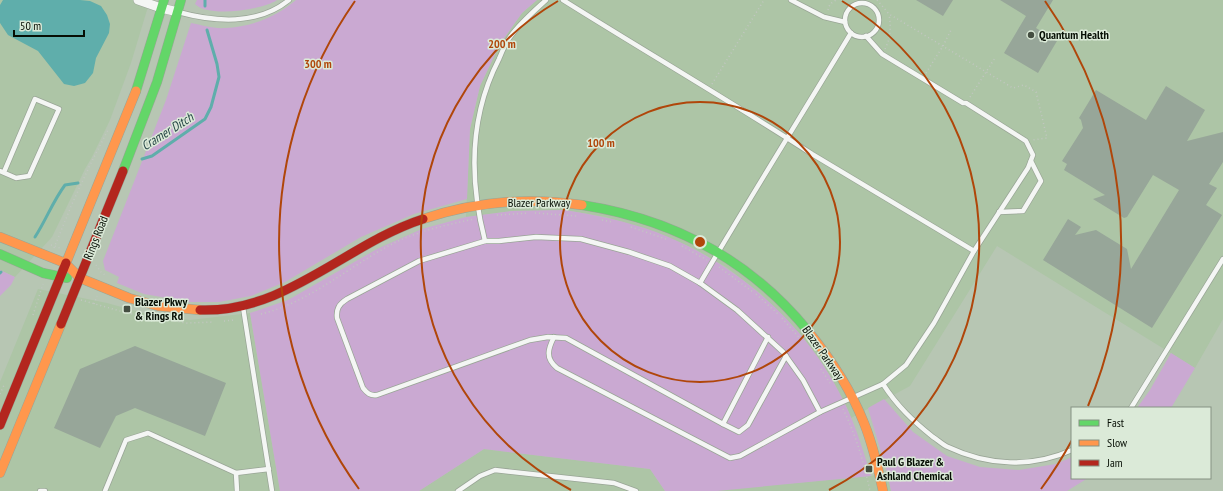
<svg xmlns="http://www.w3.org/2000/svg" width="1223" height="491" viewBox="0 0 1223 491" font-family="'PT Sans Narrow',sans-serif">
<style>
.built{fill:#adc5a6}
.green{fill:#caa9d2}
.water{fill:#5faeab}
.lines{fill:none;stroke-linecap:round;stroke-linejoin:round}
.stream{stroke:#5faeab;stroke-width:3}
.building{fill:#97a699}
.lane-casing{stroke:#99a596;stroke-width:6}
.street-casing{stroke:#99a596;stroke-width:10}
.fast-casing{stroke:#99a596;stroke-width:10}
.slow-casing{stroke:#99a596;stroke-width:10}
.jam-casing{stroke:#99a596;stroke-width:10}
.path{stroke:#c2c7c1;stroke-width:1.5;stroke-dasharray:1 3;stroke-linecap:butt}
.lane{stroke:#f4f6f4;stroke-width:4.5}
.street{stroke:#f4f6f4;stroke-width:9}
.fast{stroke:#63d668;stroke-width:9}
.slow{stroke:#ff974d;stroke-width:9}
.jam{stroke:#b3261e;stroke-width:9}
.ring{fill:none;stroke:#b0460a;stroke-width:2}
.poi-dot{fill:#444e41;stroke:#dbead8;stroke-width:1.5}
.labels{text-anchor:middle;stroke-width:3;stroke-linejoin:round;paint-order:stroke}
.poi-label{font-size:12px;font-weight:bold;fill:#060e04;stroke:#dbead8;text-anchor:start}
.street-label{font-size:12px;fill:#060e04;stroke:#dbead8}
.water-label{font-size:13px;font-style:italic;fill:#1e3e40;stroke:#dbead8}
.centre{fill:#b0460a;stroke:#dbead8;stroke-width:2}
.ring-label{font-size:12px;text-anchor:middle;font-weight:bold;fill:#b0460a;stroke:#dbead8;stroke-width:3;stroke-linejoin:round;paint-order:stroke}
</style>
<rect width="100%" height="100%" fill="#b7c6b3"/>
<!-- built -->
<g class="built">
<polygon points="0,0 150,0 131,63 110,120 92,157 85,169 52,237 15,277 0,270"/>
<polygon points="537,0 1223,0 1223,319 1195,368 997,246 910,386 851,418 847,408 824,367 796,330 760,293 726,267 693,248 655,232 606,217 565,210 511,211 466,217 470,129 480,86 500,44 522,13"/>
<polygon points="38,289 107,303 143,313 190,320 250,313 280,491 0,491 0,382"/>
<polygon points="484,449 650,469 665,491 419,491"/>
<polygon points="887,472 891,491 708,491 871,476"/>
</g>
<!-- green -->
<g class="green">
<path d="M 197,0 L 277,0 C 262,10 208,18 195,4 Z"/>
<path d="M 296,0 L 537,0 L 522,13 L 500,44 L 480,86 L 470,129 L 467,199 L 414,214 L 361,237 L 285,282 L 251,296 L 219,302 L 190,302 L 144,294 L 117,283 L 119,277 L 105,270 L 103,261 L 166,100 L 191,23 C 202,25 214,29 225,28 C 251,27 276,17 296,0 Z"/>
<path d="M 565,210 C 595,215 626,221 656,232 C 738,263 810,327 847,408 C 857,430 864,453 871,476 L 717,491 L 665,491 L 650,469 L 484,449 L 419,491 L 280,491 L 250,313 L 288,300 L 377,249 L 422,229 L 466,217 L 511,211 Z"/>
<polygon points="0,270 15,277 11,285 0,296"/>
<polygon points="1171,353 1195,368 1171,408 1137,408 1150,390"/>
<polygon points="884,399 913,432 947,456 980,467 1019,470 1056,464 1072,457 1072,478 1088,478 1067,491 891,491 887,472 868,408"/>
</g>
<!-- water -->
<polygon class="water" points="3,0 80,0 90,1 101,6 107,15 110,24 109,33 96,58 93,73 85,83 74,86 64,84 38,51 8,35 0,23 0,5"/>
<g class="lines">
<!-- stream -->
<g class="stream">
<polyline points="205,0 205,6"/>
<polyline points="142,159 152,156 205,119 211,107 219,77 217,64 207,30"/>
<path d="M 35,237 C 46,220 53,201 65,185 L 78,183"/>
<polyline points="0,273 1,272"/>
</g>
</g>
<!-- building -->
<g class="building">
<polygon points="916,0 953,0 943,16"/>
<polygon points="1000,0 1053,0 1036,28 1057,41 1038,73 1004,53 1026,16"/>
<polygon points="1166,86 1205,110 1187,141 1223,132 1223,162 1209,184 1217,188 1206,205 1222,215 1152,328 1043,260 1068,219 1081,227 1075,235 1096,230 1127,249 1131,269 1179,190 1153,175 1127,217 1124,218 1093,199 1105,195 1064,170 1067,164 1062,161 1083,128 1081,120 1079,118 1096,90 1146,120"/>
<polygon points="135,346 226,383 205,436 135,408 116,416 100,448 54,428 80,369"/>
</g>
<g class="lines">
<!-- lane casing -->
<g class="lane-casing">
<g id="lane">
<path d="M 546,0 C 534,11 520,23 510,37 C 505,44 502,52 499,59 C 469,117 469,179 485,241 L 499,241 L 536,237 L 581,239 L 629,252 L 670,266 L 700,283"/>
<path d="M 563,0 C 646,52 730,101 812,154 L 974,251 L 934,323 L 906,365 L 883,384 L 820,412 L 803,380 L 783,352 L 737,310 L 700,283 C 749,199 801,116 851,33"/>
<polyline points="791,0 824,17 845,22"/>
<circle cx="862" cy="20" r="17"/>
<path d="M 178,12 C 215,22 257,26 289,0"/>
<polyline points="866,36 882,54 963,103 966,103 1026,141 1033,155 1028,168 974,251"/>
<polyline points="0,171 16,178 29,176 59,109 35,99 4,172"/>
<polyline points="999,212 1023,211 1041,181 1031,161"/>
<path d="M 485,241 L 419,261 L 347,299 C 339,304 336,309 337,318 L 363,388 C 367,393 370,396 377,395 L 530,340 L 548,337 L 566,338 L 723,424 L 768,337"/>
<polyline points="243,307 272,491"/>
<path d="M 554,337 C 548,349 545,358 557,368 L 730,458 L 740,456 L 820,412"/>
<path d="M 883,384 C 897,406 913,421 933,437 C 938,440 943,445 948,447 C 988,466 1032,468 1072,450"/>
<polyline points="1131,408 1223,259"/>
<polyline points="723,424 739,432 748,425 786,356"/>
<polyline points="40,491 45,491"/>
<polyline points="105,491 126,440 148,433 236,473"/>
<polyline points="237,491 236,473 269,469"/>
<polyline points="458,491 480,476 495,470 614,483 636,491"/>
</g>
</g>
<!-- street casing -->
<g class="street-casing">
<polyline id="street" points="138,0 161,8 178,12"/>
</g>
<!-- fast casing -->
<g class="fast-casing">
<g id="fast">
<polyline points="136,91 164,0"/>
<polyline points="123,171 157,82 181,0"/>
<path d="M 582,205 C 672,219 750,260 808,331"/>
<polyline points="0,254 43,273 67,278"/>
</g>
</g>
<!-- slow casing -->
<g class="slow-casing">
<g id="slow">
<path d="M 423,219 C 474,202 529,197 582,205"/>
<polyline points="0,237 65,263 80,278 129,298 158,306 200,310"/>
<polyline points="66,263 136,91"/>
<path d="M 808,331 C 830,358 851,390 864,423 C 873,445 878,468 883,491"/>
<polyline points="0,473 61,324"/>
</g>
</g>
<!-- jam casing -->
<g class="jam-casing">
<g id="jam">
<path d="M 200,310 C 286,313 346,244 423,219"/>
<polyline points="61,324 123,171"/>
<polyline points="0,425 66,263"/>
</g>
</g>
<!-- path -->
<g class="path">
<polyline points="877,0 889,14 1013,88 1024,85 1036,92 1047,138 1032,140"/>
<polyline points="828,10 830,4 836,0"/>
<path d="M 885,49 C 891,37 891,27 889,14"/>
<polyline points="926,73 943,46 951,30"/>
<polyline points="712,84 764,0"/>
<polyline points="970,97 995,58"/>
<polyline points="535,213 577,216"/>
<polyline points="497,215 529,213"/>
<polyline points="602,220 612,222"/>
<polyline points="631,227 666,239"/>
<polyline points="51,245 60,248"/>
<polyline points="682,246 707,260"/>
<polyline points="54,248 72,204 90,165 108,130"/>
<polyline points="96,265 101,272 104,274 104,276"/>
<polyline points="719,267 753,292"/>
<polyline points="756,294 778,314"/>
<polyline points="81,300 127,313 187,323 214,322"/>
<polyline points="94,304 97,296"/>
<path d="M 261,314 C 308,303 350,266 392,244 C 418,231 446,225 474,219"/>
<polyline points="33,315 43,284"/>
<polyline points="782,318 802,341"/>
<polyline points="224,321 234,320"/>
<polyline points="821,369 830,383"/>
<polyline points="0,394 4,385"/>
<path d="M 843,409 C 856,435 864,463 870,491"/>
</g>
<!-- lane -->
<use href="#lane" class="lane"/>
<!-- street -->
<use href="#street" class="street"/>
<!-- fast -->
<use href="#fast" class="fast"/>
<!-- slow -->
<use href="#slow" class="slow"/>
<!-- jam -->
<use href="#jam" class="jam"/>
</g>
<!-- distance rings -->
<g class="ring">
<circle cx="700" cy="242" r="140"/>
<path d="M571 490A280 280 0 0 1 558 1M842 1A280 280 0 0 1 829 490"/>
<path d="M1072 440A421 421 0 0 1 1041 489M359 489A421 421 0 0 1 355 1M1045 1A421 421 0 0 1 1088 406"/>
</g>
<!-- markers -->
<g class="poi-dot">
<circle cx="1031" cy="35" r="4"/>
<rect x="123" y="305" width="8" height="8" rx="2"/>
<rect x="865" y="465" width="8" height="8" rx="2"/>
</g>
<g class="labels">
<!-- poi labels -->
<g class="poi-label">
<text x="1039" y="39">Quantum Health</text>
<text x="135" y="306">Blazer Pkwy<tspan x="135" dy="14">&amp; Rings Rd</tspan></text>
<text x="877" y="466">Paul G Blazer &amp;<tspan x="877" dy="14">Ashland Chemical</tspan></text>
</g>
<!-- street labels -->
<g class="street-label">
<text x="539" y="207">Blazer Parkway</text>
<text transform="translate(96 238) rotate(-68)" y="4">Rings Road</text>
<text transform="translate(823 353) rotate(55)" y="4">Blazer Parkway</text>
</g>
<!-- water labels -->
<g class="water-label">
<text transform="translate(167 131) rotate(-32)" y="5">Cramer Ditch</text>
</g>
</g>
<circle cx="700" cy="242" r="6" class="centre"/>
<g class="ring-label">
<text x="502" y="48">200 m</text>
<text x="318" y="68">300 m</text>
<text x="601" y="147">100 m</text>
</g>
<!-- legend -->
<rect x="1071" y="407" width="140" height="72" fill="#dbead8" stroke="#869283"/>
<rect x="1079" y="420" width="20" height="6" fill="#63d668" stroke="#869283"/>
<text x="1107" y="427" font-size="12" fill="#060e04">Fast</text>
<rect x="1079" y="440" width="20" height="6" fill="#ff974d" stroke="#869283"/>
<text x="1107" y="447" font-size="12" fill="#060e04">Slow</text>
<rect x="1079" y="460" width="20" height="6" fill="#b3261e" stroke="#869283"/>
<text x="1107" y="467" font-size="12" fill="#060e04">Jam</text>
<!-- scale -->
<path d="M14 30v6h70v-6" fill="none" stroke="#060e04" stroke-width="2"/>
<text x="20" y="30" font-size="12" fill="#060e04" stroke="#dbead8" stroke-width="3" paint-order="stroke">50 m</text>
</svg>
